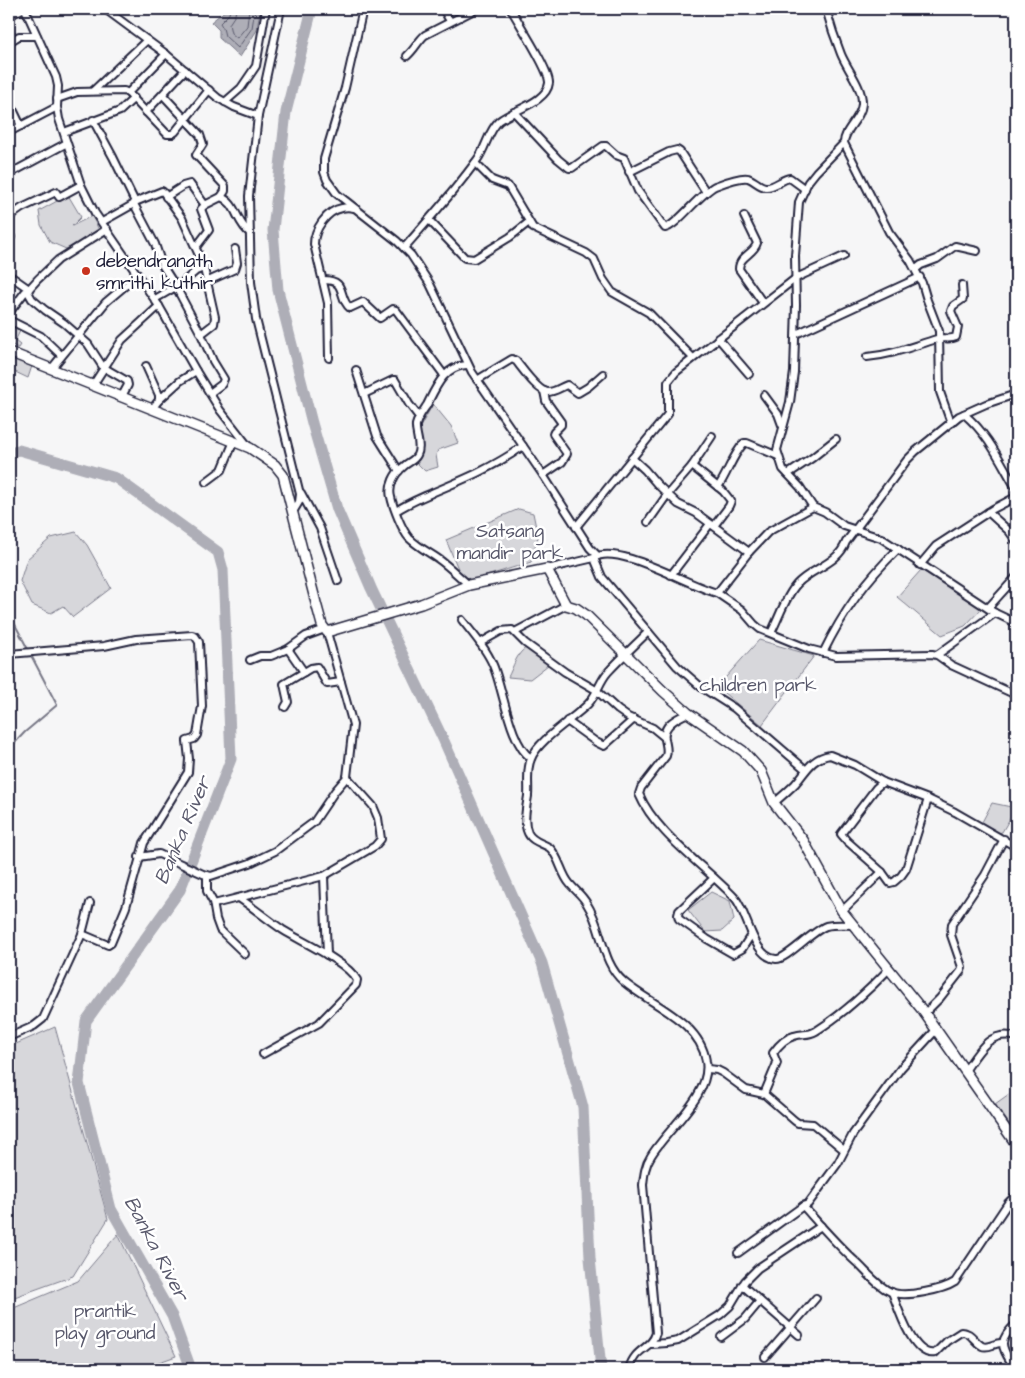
<svg xmlns="http://www.w3.org/2000/svg" width="1025" height="1378" viewBox="0 0 1025 1378" font-family="'Architects Daughter',sans-serif">
<style>
.green{fill:#d7d7db;stroke:#7c7c8b}
.water{fill:#aeaeb7;stroke:#767685}
.lines{fill:none;stroke-linecap:round;stroke-linejoin:round}
.shore{stroke:#5a5a6d;stroke-width:1}
.stream{stroke:#767685;stroke-width:2}
.river{stroke:#aeaeb7;stroke-width:11}
.minor-casing{stroke:#22223b;stroke-width:10}
.secondary-casing{stroke:#22223b;stroke-width:12}
.minor{stroke:#fff;stroke-width:6}
.secondary{stroke:#fff;stroke-width:9}
.poi-dot{fill:#c8321e;stroke:#fff;stroke-width:2}
.labels{text-anchor:middle;stroke-width:5;stroke-linejoin:round;paint-order:stroke}
.poi-label{font-size:19px;fill:#22223b;stroke:#fff;text-anchor:start}
.park-label{font-size:19px;fill:#58586b;stroke:#fff}
.water-label{font-size:20px;font-style:italic;fill:#5a5a6d;stroke:#fff}
</style>
<rect width="100%" height="100%" fill="#f6f6f7"/>
<filter id="ink" filterUnits="userSpaceOnUse"><feTurbulence type="fractalNoise" baseFrequency=".02" numOctaves="2"/><feDisplacementMap in="SourceGraphic" scale="10" xChannelSelector="R" yChannelSelector="G"/><feConvolveMatrix kernelMatrix="1 2 1 2 8 2 1 2 1" color-interpolation-filters="sRGB"/></filter>
<g filter="url(#ink)">
<!-- green -->
<g class="green">
<polygon points="68,195 81,217 72,226 92,216 99,230 79,245 78,243 66,249 50,242 41,225 39,211"/>
<polygon points="9,321 22,327 15,341 20,345 18,348 9,343"/>
<polygon points="11,354 33,363 28,378 9,369 9,358"/>
<polygon points="433,404 451,426 458,443 438,450 436,455 438,467 425,471 417,463 420,451 419,429"/>
<polygon points="519,509 533,513 538,537 531,562 464,583 446,540"/>
<polygon points="76,532 87,545 111,588 73,617 63,606 51,613 32,605 20,581 27,559 51,538"/>
<polygon points="921,570 982,608 965,626 942,635 897,597"/>
<polygon points="759,640 814,656 762,725 717,687"/>
<path d="M 528,647 L 548,665 L 530,679 L 508,677 C 513,668 517,651 528,647 Z"/>
<polygon points="992,803 1016,808 1002,832 995,834 981,824"/>
<polygon points="711,892 730,901 734,920 722,931 705,932 688,910"/>
<polygon points="55,1027 108,1219 73,1276 9,1299 9,1047"/>
<polygon points="1016,1089 1016,1133 995,1104"/>
<polygon points="118,1234 176,1356 140,1369 9,1369 9,1310 78,1281"/>
</g>
<!-- water -->
<polygon class="water" points="227,9 260,9 257,30 240,57 219,38 219,30 211,22"/>
<g class="lines">
<!-- shore -->
<g class="shore">
<polyline points="230,9 229,14 220,23 223,28 225,36 238,48 252,28 255,9"/>
<polyline points="236,9 235,15 229,24 231,33 237,38 247,26 249,9"/>
</g>
<!-- stream -->
<polyline class="stream" points="9,613 57,705 25,732 9,749"/>
<!-- river -->
<g class="river">
<polyline points="312,9 286,112 273,230 278,290 312,423 337,509 371,588 444,741 542,963 583,1107 590,1258 601,1369"/>
<polyline points="9,452 19,450 116,478 218,552 223,570 231,759 180,890 86,1021 79,1083 111,1209 172,1316 191,1369"/>
</g>
<!-- minor casing -->
<g class="minor-casing">
<g id="minor">
<polyline points="25,9 56,77 58,86 57,107 59,119 81,185 95,213 159,306 196,371 220,410 249,447"/>
<polyline points="105,9 166,54 218,98 234,107 258,116"/>
<polyline points="281,9 258,116 249,196 251,282 256,319 300,494 299,502 293,512"/>
<polyline points="363,9 345,88 324,159 324,172 327,180 337,194 397,241 411,255 430,284 472,372 543,475 590,548 598,556"/>
<polyline points="443,9 450,21"/>
<path d="M 826,9 C 830,24 835,39 841,54 C 847,69 863,87 862,104 C 861,119 844,129 844,143 L 889,232 L 910,260 L 922,283 L 927,300 L 939,331 L 940,392 L 951,423"/>
<polyline points="9,16 22,9"/>
<polyline points="9,42 19,36 37,36"/>
<polyline points="166,54 128,93 167,134 172,134 175,132 209,90"/>
<path d="M 407,56 C 415,49 418,41 425,35 L 476,9"/>
<polyline points="93,91 147,40"/>
<polyline points="163,95 200,135 203,144 196,155 225,186 225,191 221,197"/>
<polyline points="57,99 77,92 124,91 128,93"/>
<polyline points="9,101 21,126"/>
<polyline points="225,102 241,88 256,66 266,9"/>
<polyline points="146,112 185,70"/>
<path d="M 514,112 L 558,159 L 569,168 L 572,168 L 603,146 L 606,146 L 616,155 L 624,158 L 638,191 L 665,228 C 677,226 699,194 715,186 C 723,183 740,176 748,178 C 754,180 759,186 765,187 C 775,188 781,179 790,178 L 805,189"/>
<polyline points="93,120 113,157 135,202 134,204 102,222"/>
<polyline points="9,132 57,107"/>
<polyline points="64,132 120,111 134,98"/>
<polyline points="475,163 492,180 508,186 533,228 586,253 594,259 603,279 612,292 649,313 693,358"/>
<polyline points="629,172 669,152 677,150 680,152 706,192"/>
<polyline points="9,174 67,143"/>
<polyline points="166,197 183,186 190,184 205,205"/>
<polyline points="135,202 162,191 164,193 182,218 203,264 215,317 214,324 201,334"/>
<polyline points="134,204 155,244 162,265 176,287 201,334 213,361 224,379 222,384 210,393"/>
<path d="M 744,216 L 757,243 C 754,254 739,256 739,269 L 763,303"/>
<polyline points="9,217 22,208 56,192 59,197 81,185"/>
<polyline points="429,220 465,258 474,259 510,237 529,222"/>
<polyline points="9,239 11,237"/>
<path d="M 196,247 L 209,230 L 201,209 L 205,205 L 221,197 C 237,203 236,223 250,233"/>
<path d="M 404,248 C 429,219 455,191 477,160 C 486,148 488,131 499,121 C 513,110 547,102 549,83 C 550,71 518,22 511,9"/>
<polyline points="916,269 921,265 937,259 955,246 977,251"/>
<polyline points="9,275 29,289"/>
<path d="M 323,280 C 348,280 337,297 350,308 L 363,302 L 380,318 L 393,309 L 396,310 L 444,375"/>
<polyline points="206,282 235,269 237,263 235,249"/>
<polyline points="28,292 29,289 38,279 58,260 107,229"/>
<polyline points="155,299 181,284 196,271 204,268"/>
<polyline points="9,313 25,292 28,292 32,299 45,310 64,323 88,344 103,367 127,381 128,385 122,396"/>
<polyline points="9,320 41,336 61,355"/>
<polyline points="796,334 920,277"/>
<polyline points="718,338 749,374"/>
<path d="M 867,357 C 892,355 913,346 937,339 C 943,337 950,340 956,337 L 958,327 L 951,311 L 953,306 L 963,299 L 962,285"/>
<path d="M 329,358 L 328,303 L 314,244 C 314,230 326,211 342,208 C 345,207 350,207 354,208"/>
<path d="M 467,365 C 444,366 436,387 427,405 C 423,411 418,417 416,425 C 415,434 422,446 417,455 C 414,461 408,462 403,467 C 395,473 388,486 391,497 C 393,507 402,530 409,538 C 417,546 428,552 437,558 C 449,566 458,576 469,585"/>
<polyline points="146,366 159,395 159,400 152,409"/>
<polyline points="52,368 106,302 138,275"/>
<polyline points="356,370 377,436 399,471"/>
<path d="M 477,380 L 512,359 L 516,361 C 522,368 538,392 548,392 C 555,392 561,387 567,385 L 578,393 L 588,387 L 603,374"/>
<polyline points="93,385 122,340 159,306"/>
<polyline points="364,394 393,380 395,380 409,404 419,417"/>
<polyline points="764,395 778,414 782,425"/>
<polyline points="159,400 180,381 196,371"/>
<path d="M 964,414 C 989,435 1000,461 1016,488"/>
<polyline points="712,436 692,466 723,491 731,501 729,506 714,526"/>
<polyline points="632,458 645,470 657,484 678,504 696,513 749,552"/>
<polyline points="788,474 812,458 836,439"/>
<polyline points="543,475 562,462 567,454 553,434 554,432 561,425 561,422 546,401 544,391"/>
<polyline points="206,482 222,470 234,441"/>
<path d="M 718,487 C 728,473 732,456 744,443 L 747,443 L 778,456"/>
<polyline points="301,493 320,528 338,581"/>
<polyline points="813,507 800,487 783,469 777,450 790,402 794,372 796,305 795,256 799,202 808,182 816,172 844,143"/>
<path d="M 396,511 C 408,503 421,498 434,492 C 465,479 496,466 523,446"/>
<polyline points="988,512 1009,531 1016,541"/>
<polyline points="648,522 667,495 692,466"/>
<polyline points="576,527 668,414 668,382 676,372 796,278 844,256"/>
<polyline points="594,558 602,577 677,666 701,687 734,708 805,769"/>
<polyline points="920,565 936,546 993,509 1016,497"/>
<path d="M 547,569 L 594,558 C 617,542 691,587 717,593 L 749,552 L 768,532 L 813,507 L 825,512 L 844,526 L 881,538 L 995,613 L 1016,623"/>
<polyline points="671,575 710,524"/>
<polyline points="717,593 742,610 754,624 760,629 809,649 836,656 932,654 937,655 995,613"/>
<polyline points="988,608 1016,577"/>
<path d="M 462,620 C 473,634 486,648 493,665 C 503,688 510,745 531,758"/>
<polyline points="515,632 566,605"/>
<path d="M 771,633 C 779,618 785,597 797,584 C 812,568 838,564 846,542 L 907,460 L 916,451 L 959,416 L 986,404 L 1016,394"/>
<polyline points="480,643 501,631 512,630 525,643 565,672 596,690 618,710 628,717 653,728 664,737"/>
<polyline points="288,649 306,636 325,629"/>
<path d="M 823,653 C 843,612 865,581 898,549"/>
<polyline points="9,654 104,646 136,639 192,635 195,636 199,642 202,706 197,735 194,739 187,741 189,759 188,772 144,843 126,907 111,943 108,945 82,934"/>
<polyline points="937,655 951,665 1016,695"/>
<polyline points="250,660 260,656 271,656 288,649 304,672"/>
<polyline points="285,707 288,702 284,684 311,668 317,667 327,684 341,682"/>
<path d="M 688,713 C 677,718 662,725 665,739 C 666,746 668,749 666,756 L 641,788 L 639,794 C 655,833 706,867 735,898 C 747,911 753,958 776,959 C 786,960 812,931 826,926 C 835,924 844,925 853,925"/>
<polyline points="567,721 596,742 604,746 634,719"/>
<path d="M 774,803 C 781,797 788,791 795,784 C 806,772 811,758 830,755 L 855,765 L 883,782 L 928,799 L 955,812 L 1016,847"/>
<polyline points="139,857 159,854 203,874 211,876 250,863 275,851 314,822 335,791 347,777"/>
<polyline points="882,872 847,841 841,834 876,788 883,782"/>
<polyline points="207,875 207,891 213,902 216,919 220,930 245,954"/>
<polyline points="324,876 327,955"/>
<polyline points="714,878 679,911 678,915 679,919 707,939 733,954 742,949 751,935"/>
<path d="M 239,898 C 254,908 268,920 283,930 C 302,942 346,961 357,980 L 356,985 L 319,1023 L 263,1054"/>
<polyline points="214,904 324,876 375,846 381,839 378,818 373,806 347,777 353,725 327,632"/>
<polyline points="842,911 882,872 890,883 894,882 901,876 906,869 928,799"/>
<polyline points="924,1014 940,998 961,971 962,967 951,935 952,924 985,875 1004,839"/>
<polyline points="9,1037 34,1026 43,1019 82,934 90,903"/>
<polyline points="708,1069 717,1070 723,1073 746,1090 764,1094 795,1121 798,1123 813,1124 844,1150"/>
<path d="M 965,1071 C 978,1052 990,1029 1016,1037"/>
<path d="M 764,1094 L 777,1063 L 773,1053 C 778,1046 785,1038 794,1036 C 803,1033 808,1036 816,1031 C 843,1014 866,993 888,970"/>
<path d="M 803,1206 C 820,1225 837,1245 856,1262 C 867,1272 877,1286 891,1292 C 904,1298 943,1290 955,1282 L 1008,1203 L 1016,1195"/>
<polyline points="738,1253 803,1206 808,1204 838,1163 853,1134 901,1068 935,1031"/>
<polyline points="742,1285 799,1335"/>
<path d="M 892,1292 C 898,1308 913,1358 935,1353 L 947,1341 L 961,1332 C 972,1332 973,1341 982,1346 C 989,1349 995,1342 1002,1343"/>
<polyline points="721,1337 745,1319 760,1301"/>
<polyline points="651,1344 667,1343 678,1341 720,1315 730,1306 745,1281 758,1268 821,1226"/>
<polyline points="765,1357 816,1298"/>
<path d="M 629,1369 C 635,1347 651,1350 656,1333 L 643,1185 C 644,1175 645,1165 651,1156 C 667,1129 712,1095 706,1061 C 700,1021 651,1005 624,982 C 601,963 603,928 587,904 C 583,896 576,891 570,884 C 561,874 560,858 550,848 C 543,843 532,842 528,833 C 523,822 526,809 528,796 C 529,784 526,770 531,759 C 538,740 573,719 588,704 C 597,695 599,682 608,672 C 620,659 635,645 648,632"/>
<path d="M 1015,1369 C 1003,1348 995,1343 1016,1324"/>
</g>
</g>
<!-- secondary casing -->
<g class="secondary-casing">
<polyline id="secondary" points="9,352 250,448 275,465 283,475 316,603 322,625 327,632 421,604 469,585 547,569 566,605 576,608 586,615 663,691 688,713 743,751 761,771 774,803 803,840 842,911 923,1011 1016,1144"/>
</g>
<!-- minor -->
<use href="#minor" class="minor"/>
<!-- secondary -->
<use href="#secondary" class="secondary"/>
</g>
</g>
<!-- markers -->
<circle class="poi-dot" cx="86" cy="271" r="5"/>
<g class="labels">
<!-- poi labels -->
<g class="poi-label">
<text x="96" y="267">debendranath<tspan x="96" dy="22">smrithi kuthir</tspan></text>
</g>
<!-- park labels -->
<g class="park-label">
<text x="510" y="537">Satsang<tspan x="510" dy="22">mandir park</tspan></text>
<text x="758" y="691">children park</text>
<text x="105" y="1317">prantik<tspan x="105" dy="22">play ground</tspan></text>
</g>
<!-- water labels -->
<g class="water-label">
<text transform="translate(182 830) rotate(-67)" y="7">Banka River</text>
<text transform="translate(157 1248) rotate(62)" y="7">Banka River</text>
</g>
</g>
<!-- margin -->
<rect width="1025" height="1378" fill="none" stroke="#fff" stroke-width="30"/>
<rect x="15" y="15" width="995" height="1348" fill="none" stroke="#22223b" stroke-width="2" filter="url(#ink)"/>
</svg>
